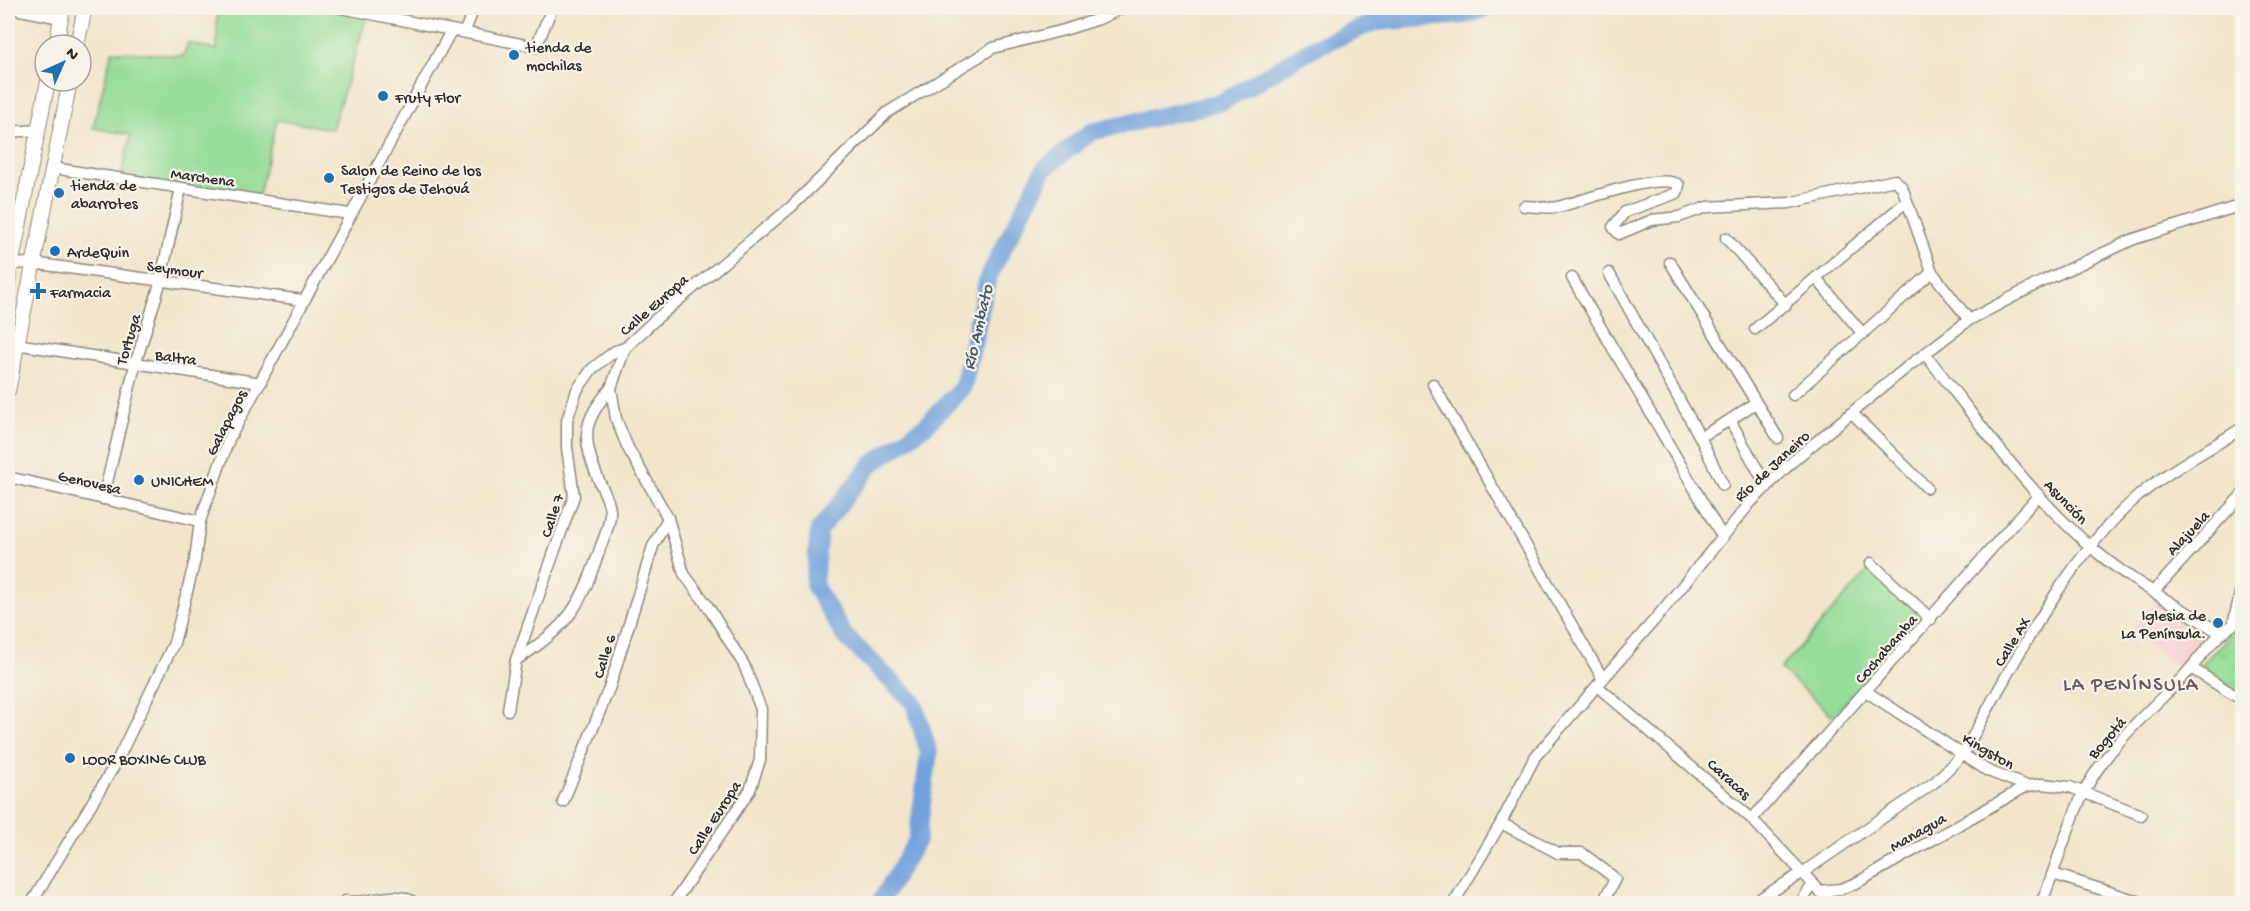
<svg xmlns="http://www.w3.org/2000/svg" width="2250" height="911" viewBox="0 0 2250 911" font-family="'Gochi Hand',sans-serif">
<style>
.built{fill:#f7cfd3}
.park{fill:url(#park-tufts);stroke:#608462;stroke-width:1.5}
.garden{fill:#95dd98;stroke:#608462;stroke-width:1.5}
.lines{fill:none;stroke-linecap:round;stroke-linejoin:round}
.river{stroke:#71a2dc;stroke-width:18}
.minor-casing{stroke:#8e887b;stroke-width:13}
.major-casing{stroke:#8e887b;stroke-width:16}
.minor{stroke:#fff;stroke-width:10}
.major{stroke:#fff;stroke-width:14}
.poi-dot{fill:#1f6fb2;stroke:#f7f3e8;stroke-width:2}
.labels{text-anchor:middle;stroke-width:4.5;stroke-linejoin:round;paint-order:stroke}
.poi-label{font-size:16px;fill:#2b2b2b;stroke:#f7f3e8;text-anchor:start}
.street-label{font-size:16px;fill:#2b2b2b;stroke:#f7f3e8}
.water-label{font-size:18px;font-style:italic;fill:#445569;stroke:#f7f3e8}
.quarter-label{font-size:20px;letter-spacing:1.5px;fill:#6a585f;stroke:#f7f3e8}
</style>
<defs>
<pattern id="park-tufts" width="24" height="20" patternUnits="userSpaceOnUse" patternTransform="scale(1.5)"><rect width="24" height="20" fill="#95dd98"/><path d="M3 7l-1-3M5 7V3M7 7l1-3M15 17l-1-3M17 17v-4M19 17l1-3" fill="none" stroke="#81be83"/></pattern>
</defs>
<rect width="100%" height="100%" fill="#f7f3e8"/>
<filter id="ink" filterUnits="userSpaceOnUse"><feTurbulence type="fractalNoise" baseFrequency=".0167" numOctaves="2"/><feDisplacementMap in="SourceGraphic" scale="12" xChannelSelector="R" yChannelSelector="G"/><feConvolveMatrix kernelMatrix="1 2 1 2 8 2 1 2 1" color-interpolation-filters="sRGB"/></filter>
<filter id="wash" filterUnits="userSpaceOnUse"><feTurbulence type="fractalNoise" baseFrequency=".008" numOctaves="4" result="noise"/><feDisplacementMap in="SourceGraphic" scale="24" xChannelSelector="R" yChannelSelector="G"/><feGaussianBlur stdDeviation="1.35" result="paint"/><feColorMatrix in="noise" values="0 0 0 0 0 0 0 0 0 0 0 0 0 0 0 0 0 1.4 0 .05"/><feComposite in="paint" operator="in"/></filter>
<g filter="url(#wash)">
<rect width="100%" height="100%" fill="#f2e5cb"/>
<!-- built -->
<polygon class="built" points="2155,600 2211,636 2180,668 2129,632"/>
<!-- park -->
<polygon class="park" points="2236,629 2242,633 2242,696 2201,665"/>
<!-- garden -->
<g class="garden">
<polygon points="217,8 341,8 368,13 332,129 277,120 258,198 120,179 131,135 93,128 112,51 183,56 188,43 217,50"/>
<polygon points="1870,569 1923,616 1833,716 1780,669"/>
</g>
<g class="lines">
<!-- river -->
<polyline class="river" points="879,904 917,840 929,753 914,703 844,635 814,585 819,530 871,465 926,425 963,387 988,277 1045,168 1091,132 1222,102 1313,48 1375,22 1466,15 1487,8"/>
</g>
</g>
<g filter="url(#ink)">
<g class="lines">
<!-- minor casing -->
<g class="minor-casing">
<g id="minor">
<polyline points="10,8 61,18"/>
<polyline points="341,8 536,47 552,8"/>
<polyline points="465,31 474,8"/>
<polyline points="8,132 39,130"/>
<polyline points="53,168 349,214"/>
<path d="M 1524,206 C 1534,206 1547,209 1557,207 C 1581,202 1660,171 1679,185 L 1677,193 L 1625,212 L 1613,227 L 1619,234 L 1652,220 L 1679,217 L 1707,207 L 1789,203 L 1895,180 L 1902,187 L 1932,272 L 1969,320"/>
<polyline points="1726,238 1786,305"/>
<polyline points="1670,262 1778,438"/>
<polyline points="8,264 32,263 302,300"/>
<polyline points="1609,273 1700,437 1723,485"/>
<polyline points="1572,278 1722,536"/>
<polyline points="1816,278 1863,334"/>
<polyline points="1755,329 1906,202"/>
<polyline points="16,344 261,383"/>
<path d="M 1925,354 C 1978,420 2027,492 2091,547 C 2129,581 2177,605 2220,633"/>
<polyline points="1433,384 1603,679"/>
<polyline points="1793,395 1932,272"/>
<polyline points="1852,413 1927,488"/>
<polyline points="1730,420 1755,403"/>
<polyline points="1700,437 1730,420 1767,487"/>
<polyline points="8,477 200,521"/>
<polyline points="103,499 135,365 159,287 181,188"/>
<polyline points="1871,563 1931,619"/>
<polyline points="2154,591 2242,495"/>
<path d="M 516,660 C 570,626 581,605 601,546 C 605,535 611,522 610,510 C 609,498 601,487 597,476 C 581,436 583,421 611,388"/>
<polyline points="2191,668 2242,700"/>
<polyline points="1597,686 1752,819 1832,904"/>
<polyline points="1867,692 1988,771 2027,786 2042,784 2070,787 2141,815"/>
<polyline points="508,710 516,660 574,496 567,448 567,420 577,390 592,369 615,351 625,348"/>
<polyline points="563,802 610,686 653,546 668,518"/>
<polyline points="1752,819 2039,495"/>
<polyline points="1501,823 1558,853 1582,853 1612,876 1615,879 1602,904"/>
<polyline points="2053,874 2147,904"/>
<polyline points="1819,891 1841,889 1858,882 2027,786"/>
<path d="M 345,901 C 369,906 395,887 416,904"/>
<polyline points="31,904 116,763 174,643 195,560 200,521 229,439 451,31"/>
<polyline points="673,904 750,790 760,760 761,709 744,665 707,605 684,574 668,518 628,448 616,419 611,388 625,348 657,318 791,207 888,112 993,48 1064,30 1099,19 1122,8"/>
<polyline points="1453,904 1501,823 1535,757 1657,617 1751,502 1794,460 1906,368 1969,320 2043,281 2134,239 2242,205"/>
<path d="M 1751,904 L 1802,873 L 1935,782 L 1963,754 C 2010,670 2063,563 2136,498 C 2167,471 2207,451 2242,428"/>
<polyline points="1800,904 1813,884"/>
<path d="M 2041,904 C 2056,867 2067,827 2084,792 C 2107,747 2148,712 2183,677 C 2200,659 2213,637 2233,625 L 2242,585"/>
<polyline points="2196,904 2214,904"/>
</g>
</g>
<!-- major casing -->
<g class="major-casing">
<g id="major">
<polyline points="56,45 63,8"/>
<polyline points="77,45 85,8"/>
<polyline points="8,281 48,81"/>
<polyline points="8,391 70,81"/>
</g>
</g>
<!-- minor -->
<use href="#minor" class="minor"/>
<!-- major -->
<use href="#major" class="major"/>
</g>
</g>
<!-- markers -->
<g class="poi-dot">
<circle cx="514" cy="55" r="6"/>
<circle cx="383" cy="96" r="6"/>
<circle cx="329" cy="178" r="6"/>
<circle cx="59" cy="193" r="6"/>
<circle cx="55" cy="251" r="6"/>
<path d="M35 282h6v6h6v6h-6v6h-6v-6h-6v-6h6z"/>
<circle cx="139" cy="480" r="6"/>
<circle cx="2218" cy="623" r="6"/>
<circle cx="70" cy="758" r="6"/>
</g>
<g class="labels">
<!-- poi labels -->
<g class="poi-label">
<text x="526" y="52">tienda de<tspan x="526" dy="18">mochilas</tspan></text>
<text x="395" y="102">Fruty Flor</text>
<text x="341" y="175">Salon de Reino de los<tspan x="341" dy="18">Testigos de Jehová</tspan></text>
<text x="71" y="190">tienda de<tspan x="71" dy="18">abarrotes</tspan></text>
<text x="67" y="257">ArdeQuin</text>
<text x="50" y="297">Farmacia</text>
<text x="151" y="486">UNICHEM</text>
<text x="2206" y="620" text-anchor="end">Iglesia de<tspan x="2206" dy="18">La Península.</tspan></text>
<text x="82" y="764">LOOR BOXING CLUB</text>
</g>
<!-- street labels -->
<g class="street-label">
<text transform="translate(203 176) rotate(8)" y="6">Marchena</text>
<text transform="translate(175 268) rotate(8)" y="6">Seymour</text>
<text transform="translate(653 304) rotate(-41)" y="6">Calle Europa</text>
<text transform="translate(127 339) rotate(-73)" y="6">Tortuga</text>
<text transform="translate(176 356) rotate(8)" y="6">Baltra</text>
<text transform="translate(225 422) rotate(-63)" y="6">Galapagos</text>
<text transform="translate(1771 465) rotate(-43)" y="6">Río de Janeiro</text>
<text transform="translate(90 481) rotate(13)" y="6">Genovesa</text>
<text transform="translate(2067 501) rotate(46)" y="6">Asunción</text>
<text transform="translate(551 515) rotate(-72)" y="6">Calle 7</text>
<text transform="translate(2187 532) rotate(-47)" y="6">Alajuela</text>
<text transform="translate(2011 641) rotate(-59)" y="6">Calle AX</text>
<text transform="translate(1885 648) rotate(-49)" y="6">Cochabamba</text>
<text transform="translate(603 656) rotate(-73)" y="6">Calle 6</text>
<text transform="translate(2106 737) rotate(-49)" y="6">Bogotá</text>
<text transform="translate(1989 750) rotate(30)" y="6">Kingston</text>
<text transform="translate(1730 778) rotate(42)" y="6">Caracas</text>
<text transform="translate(713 817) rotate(-57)" y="6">Calle Europa</text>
<text transform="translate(1917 831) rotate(-30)" y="6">Managua</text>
</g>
<!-- water labels -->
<g class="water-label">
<text transform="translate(977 327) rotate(-77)" y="6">Río Ambato</text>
</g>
<!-- quarter labels -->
<g class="quarter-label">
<text x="2131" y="690">LA PENÍNSULA</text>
</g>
</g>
<!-- margin -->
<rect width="2250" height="911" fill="none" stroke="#f7f3e8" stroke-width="30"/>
<!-- north arrow -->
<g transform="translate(63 63) rotate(45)"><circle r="28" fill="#f7f3e8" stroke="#a5a39c" stroke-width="1.5"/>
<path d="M0-4.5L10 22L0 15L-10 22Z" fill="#1f6fb2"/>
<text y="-9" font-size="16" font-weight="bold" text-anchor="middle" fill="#2b2b2b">N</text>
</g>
</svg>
